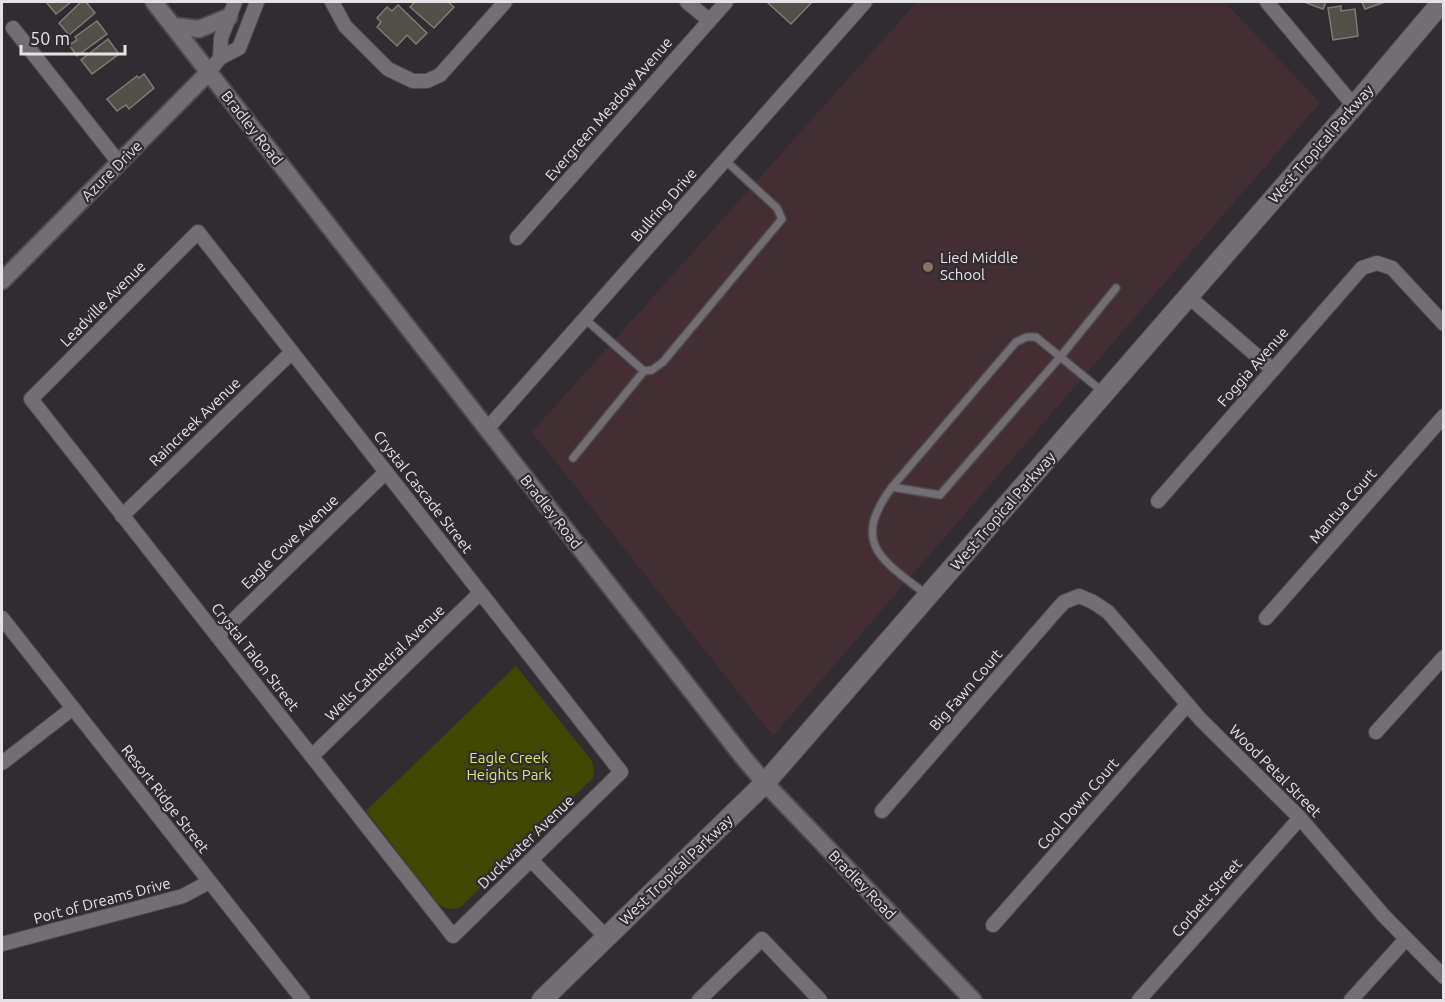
<svg xmlns="http://www.w3.org/2000/svg" width="1445" height="1002" viewBox="0 0 1445 1002" font-family="Ubuntu,sans-serif">
<style>
.education{fill:#432f33}
.green{fill:#3f4800}
.building{fill:#524f49;stroke:#7e7a75;stroke-width:1.5}
.lines{fill:none;stroke-linecap:round;stroke-linejoin:round}
.service-casing{stroke:#4e4a4e;stroke-width:10}
.minor-casing{stroke:#4e4a4e;stroke-width:16}
.tertiary-casing{stroke:#4e4a4e;stroke-width:20}
.secondary-casing{stroke:#4e4a4e;stroke-width:22}
.service{stroke:#736e73;stroke-width:7}
.minor{stroke:#736e73;stroke-width:14}
.tertiary{stroke:#736e73;stroke-width:16}
.secondary{stroke:#736e73;stroke-width:20}
.education-dot{fill:#8d6e63;stroke:#312c31;stroke-width:2}
.labels{text-anchor:middle;stroke-width:4.5;stroke-linejoin:round;paint-order:stroke}
.street-label{font-size:15px;fill:#e5e2e5;stroke:#312c31}
.poi-label{font-size:15px;fill:#e5e2e5;stroke:#312c31;text-anchor:start}
.park-label{font-size:15px;fill:#d4ea6a;stroke:#312c31}
</style>
<rect width="100%" height="100%" fill="#312c31"/>
<!-- education -->
<polygon class="education" points="917,2 1225,2 1320,103 773,736 532,432"/>
<!-- green -->
<path class="green" d="M 516,666 L 592,761 L 594,771 L 593,778 L 462,906 C 451,912 443,909 435,900 L 366,811 Z"/>
<!-- building -->
<g class="building">
<polygon points="46,2 71,2 56,14"/>
<polygon points="81,2 86,2 95,13 69,35 59,23"/>
<polygon points="415,2 448,2 454,7 434,28 410,7"/>
<polygon points="767,2 812,2 791,24"/>
<polygon points="1304,2 1326,2 1323,9"/>
<polygon points="1362,2 1385,2 1365,9"/>
<polygon points="398,5 427,33 416,44 407,35 397,46 377,27 381,22 377,18 387,7 392,11"/>
<polygon points="1341,6 1341,11 1355,9 1358,36 1333,40 1328,8"/>
<polygon points="97,21 107,34 77,56 69,45 77,40 75,37"/>
<polygon points="108,39 119,54 92,74 81,60"/>
<polygon points="144,74 154,88 129,109 126,105 117,111 107,99 137,76 139,78"/>
</g>
<g class="lines">
<!-- service casing -->
<g class="service-casing">
<g id="service">
<polyline points="585,319 644,371 652,370 663,362 782,219 777,208 726,161"/>
<polyline points="573,458 644,371"/>
<polyline points="892,487 940,495 1061,356 1116,288"/>
<path d="M 927,595 C 882,560 850,544 892,487 L 1016,342 L 1027,337 L 1036,337 L 1103,392"/>
</g>
</g>
<!-- minor casing -->
<g class="minor-casing">
<g id="minor">
<polyline points="332,2 345,26 388,69 413,81 427,81 440,75 505,2"/>
<polyline points="687,2 709,20"/>
<polyline points="1267,2 1354,106"/>
<polyline points="13,28 120,164"/>
<polyline points="220,58 221,38 235,2"/>
<polyline points="209,72 220,58 239,48 257,2"/>
<polygon points="198,232 621,772 453,936 31,399"/>
<polyline points="517,238 726,2"/>
<polyline points="1189,297 1273,370"/>
<polyline points="487,429 865,2"/>
<polyline points="1158,501 1362,268 1377,263 1392,268 1444,324"/>
<polyline points="122,516 292,352"/>
<polyline points="2,618 303,1000"/>
<polyline points="1266,618 1444,416"/>
<polyline points="217,636 386,472"/>
<polyline points="1376,732 1444,657"/>
<polyline points="312,756 480,593"/>
<polyline points="2,763 73,708"/>
<polyline points="882,811 1054,613 1064,602 1079,596 1093,602 1108,612 1201,720 1300,818 1384,916 1444,977"/>
<polyline points="531,860 607,938"/>
<polyline points="993,925 1187,705"/>
<polyline points="2,944 183,896 209,882"/>
<polyline points="699,1000 762,939 820,1000"/>
<polyline points="1139,1000 1300,818"/>
<polyline points="1351,1000 1406,939"/>
</g>
</g>
<!-- tertiary casing -->
<g class="tertiary-casing">
<g id="tertiary">
<polyline points="154,2 743,757 765,783 973,1000"/>
<polyline points="173,26 199,29 229,17"/>
<polyline points="2,281 209,72"/>
</g>
</g>
<!-- secondary casing -->
<g class="secondary-casing">
<polyline id="secondary" points="542,1000 765,783 1354,106 1442,2"/>
</g>
<!-- service -->
<use href="#service" class="service"/>
<!-- minor -->
<use href="#minor" class="minor"/>
<!-- tertiary -->
<use href="#tertiary" class="tertiary"/>
<!-- secondary -->
<use href="#secondary" class="secondary"/>
</g>
<!-- markers -->
<circle class="education-dot" cx="928" cy="267" r="6"/>
<g class="labels">
<!-- street labels -->
<g class="street-label">
<text transform="translate(609 109) rotate(-49)" y="5">Evergreen Meadow Avenue</text>
<text transform="translate(252 128) rotate(52)" y="5">Bradley Road</text>
<text transform="translate(1321 144) rotate(-49)" y="5">West Tropical Parkway</text>
<text transform="translate(112 171) rotate(-45)" y="5">Azure Drive</text>
<text transform="translate(664 205) rotate(-49)" y="5">Bullring Drive</text>
<text transform="translate(103 304) rotate(-45)" y="5">Leadville Avenue</text>
<text transform="translate(1253 367) rotate(-49)" y="5">Foggia Avenue</text>
<text transform="translate(195 422) rotate(-44)" y="5">Raincreek Avenue</text>
<text transform="translate(423 492) rotate(52)" y="5">Crystal Cascade Street</text>
<text transform="translate(1343 506) rotate(-49)" y="5">Mantua Court</text>
<text transform="translate(1003 511) rotate(-49)" y="5">West Tropical Parkway</text>
<text transform="translate(551 512) rotate(52)" y="5">Bradley Road</text>
<text transform="translate(290 542) rotate(-44)" y="5">Eagle Cove Avenue</text>
<text transform="translate(255 657) rotate(52)" y="5">Crystal Talon Street</text>
<text transform="translate(385 663) rotate(-44)" y="5">Wells Cathedral Avenue</text>
<text transform="translate(966 690) rotate(-49)" y="5">Big Fawn Court</text>
<text transform="translate(1275 771) rotate(45)" y="5">Wood Petal Street</text>
<text transform="translate(165 799) rotate(52)" y="5">Resort Ridge Street</text>
<text transform="translate(1078 804) rotate(-49)" y="5">Cool Down Court</text>
<text transform="translate(526 842) rotate(-44)" y="5">Duckwater Avenue</text>
<text transform="translate(676 870) rotate(-44)" y="5">West Tropical Parkway</text>
<text transform="translate(862 885) rotate(46)" y="5">Bradley Road</text>
<text transform="translate(1207 898) rotate(-49)" y="5">Corbett Street</text>
<text transform="translate(102 901) rotate(-15)" y="5">Port of Dreams Drive</text>
</g>
<!-- poi labels -->
<g class="poi-label">
<text x="940" y="263">Lied Middle<tspan x="940" dy="17">School</tspan></text>
</g>
<!-- park labels -->
<g class="park-label">
<text x="509" y="763">Eagle Creek<tspan x="509" dy="17">Heights Park</tspan></text>
</g>
</g>
<!-- border -->
<rect width="1445" height="1002" fill="none" stroke="#e5e2e5" stroke-width="6"/>
<!-- scale -->
<path d="M21 45v9h104v-9" fill="none" stroke="#e5e2e5" stroke-width="3"/>
<text x="30" y="45" font-size="18" fill="#e5e2e5" stroke="#312c31" stroke-width="4.5" paint-order="stroke">50 m</text>
</svg>
